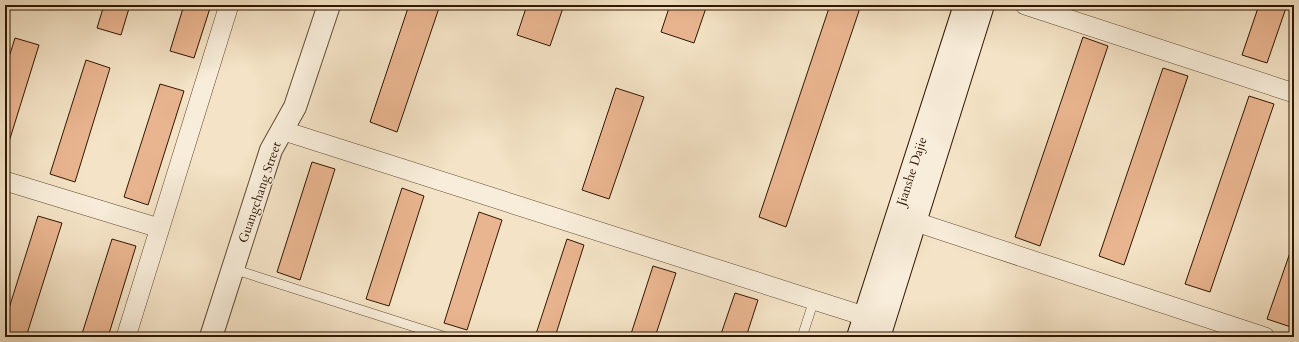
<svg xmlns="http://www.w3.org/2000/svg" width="1299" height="342" viewBox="0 0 1299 342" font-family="Cardo,serif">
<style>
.building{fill:#e9b590;stroke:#301700}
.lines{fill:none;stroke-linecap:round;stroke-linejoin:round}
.service-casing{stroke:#614a32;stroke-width:10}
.minor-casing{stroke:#614a32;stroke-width:20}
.tertiary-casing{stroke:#614a32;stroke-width:24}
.secondary-casing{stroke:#301700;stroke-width:24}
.service{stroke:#f8edda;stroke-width:9}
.minor{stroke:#f8edda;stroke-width:19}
.tertiary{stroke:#f8edda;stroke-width:22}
.secondary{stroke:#f8edda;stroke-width:22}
.labels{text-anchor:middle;stroke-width:3;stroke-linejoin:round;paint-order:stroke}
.street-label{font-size:13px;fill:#301700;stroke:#f8edda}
</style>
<rect width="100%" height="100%" fill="#f4e3c6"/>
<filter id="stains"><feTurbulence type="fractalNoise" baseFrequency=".005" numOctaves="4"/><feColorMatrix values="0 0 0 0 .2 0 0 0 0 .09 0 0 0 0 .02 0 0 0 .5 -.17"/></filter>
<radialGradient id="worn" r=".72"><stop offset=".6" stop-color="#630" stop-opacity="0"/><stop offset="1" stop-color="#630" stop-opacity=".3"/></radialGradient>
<!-- building -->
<g class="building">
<polygon points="104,5 130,5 121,35 97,28"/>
<polygon points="184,5 211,5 194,58 170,51"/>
<polygon points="409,5 440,5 397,132 370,122"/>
<polygon points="527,5 564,5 550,46 517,35"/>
<polygon points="670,5 707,5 694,43 661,32"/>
<polygon points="830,5 861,5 786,227 759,217"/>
<polygon points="1259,5 1287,5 1267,63 1242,55"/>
<polygon points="1083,37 1108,46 1040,246 1015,237"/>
<polygon points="15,38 39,45 8,145 5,145 5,70"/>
<polygon points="86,60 110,68 75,182 50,174"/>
<polygon points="1163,68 1188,76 1124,265 1099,256"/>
<polygon points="160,84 184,91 148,205 124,197"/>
<polygon points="616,88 644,97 609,199 582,190"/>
<polygon points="1249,96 1274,104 1210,292 1185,284"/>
<polygon points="312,162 335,169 300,280 277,272"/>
<polygon points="402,188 424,196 389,306 366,299"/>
<polygon points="479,212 502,220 467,330 444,323"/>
<polygon points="38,216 62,223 26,337 5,337 5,321"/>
<polygon points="112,239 136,246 108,337 81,337"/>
<polygon points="567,239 584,245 555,337 535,337"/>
<polygon points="1292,247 1294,248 1294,328 1267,319"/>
<polygon points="653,266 676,273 655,337 630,337"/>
<polygon points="735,293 758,300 746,337 720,337"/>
</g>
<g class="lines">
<!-- service casing -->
<g class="service-casing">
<g id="service">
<polyline points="233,269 446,337"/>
<polyline points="802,337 814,300"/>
</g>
</g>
<!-- minor casing -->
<g class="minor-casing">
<g id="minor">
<polyline points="1025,5 1294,93"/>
<polyline points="281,130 864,316"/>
<polyline points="5,181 159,228"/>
<polyline points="916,222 1265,337"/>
<polyline points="126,337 229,5"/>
</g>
</g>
<!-- tertiary casing -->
<g class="tertiary-casing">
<polyline id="tertiary" points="211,337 271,150 295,107 329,5"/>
</g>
<!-- secondary casing -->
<g class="secondary-casing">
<g id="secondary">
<polyline points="858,337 965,5"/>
<polyline points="879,337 983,5"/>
</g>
</g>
<!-- service -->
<use href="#service" class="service"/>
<!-- minor -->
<use href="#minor" class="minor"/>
<!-- tertiary -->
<use href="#tertiary" class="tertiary"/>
<!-- secondary -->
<use href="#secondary" class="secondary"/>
</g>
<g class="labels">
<!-- street labels -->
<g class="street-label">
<text transform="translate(911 171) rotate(-72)" y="5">Jianshe Dajie</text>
<text transform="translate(259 192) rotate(-71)" y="5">Guangchang Street</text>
</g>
</g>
<!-- margin -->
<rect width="1299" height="342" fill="none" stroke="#f4e3c6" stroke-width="20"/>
<rect x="6" y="6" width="1287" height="330" fill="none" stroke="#301700" stroke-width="2"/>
<rect x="10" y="10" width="1279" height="322" fill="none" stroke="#301700"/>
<rect width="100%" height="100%" filter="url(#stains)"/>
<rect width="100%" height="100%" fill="url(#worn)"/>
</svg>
